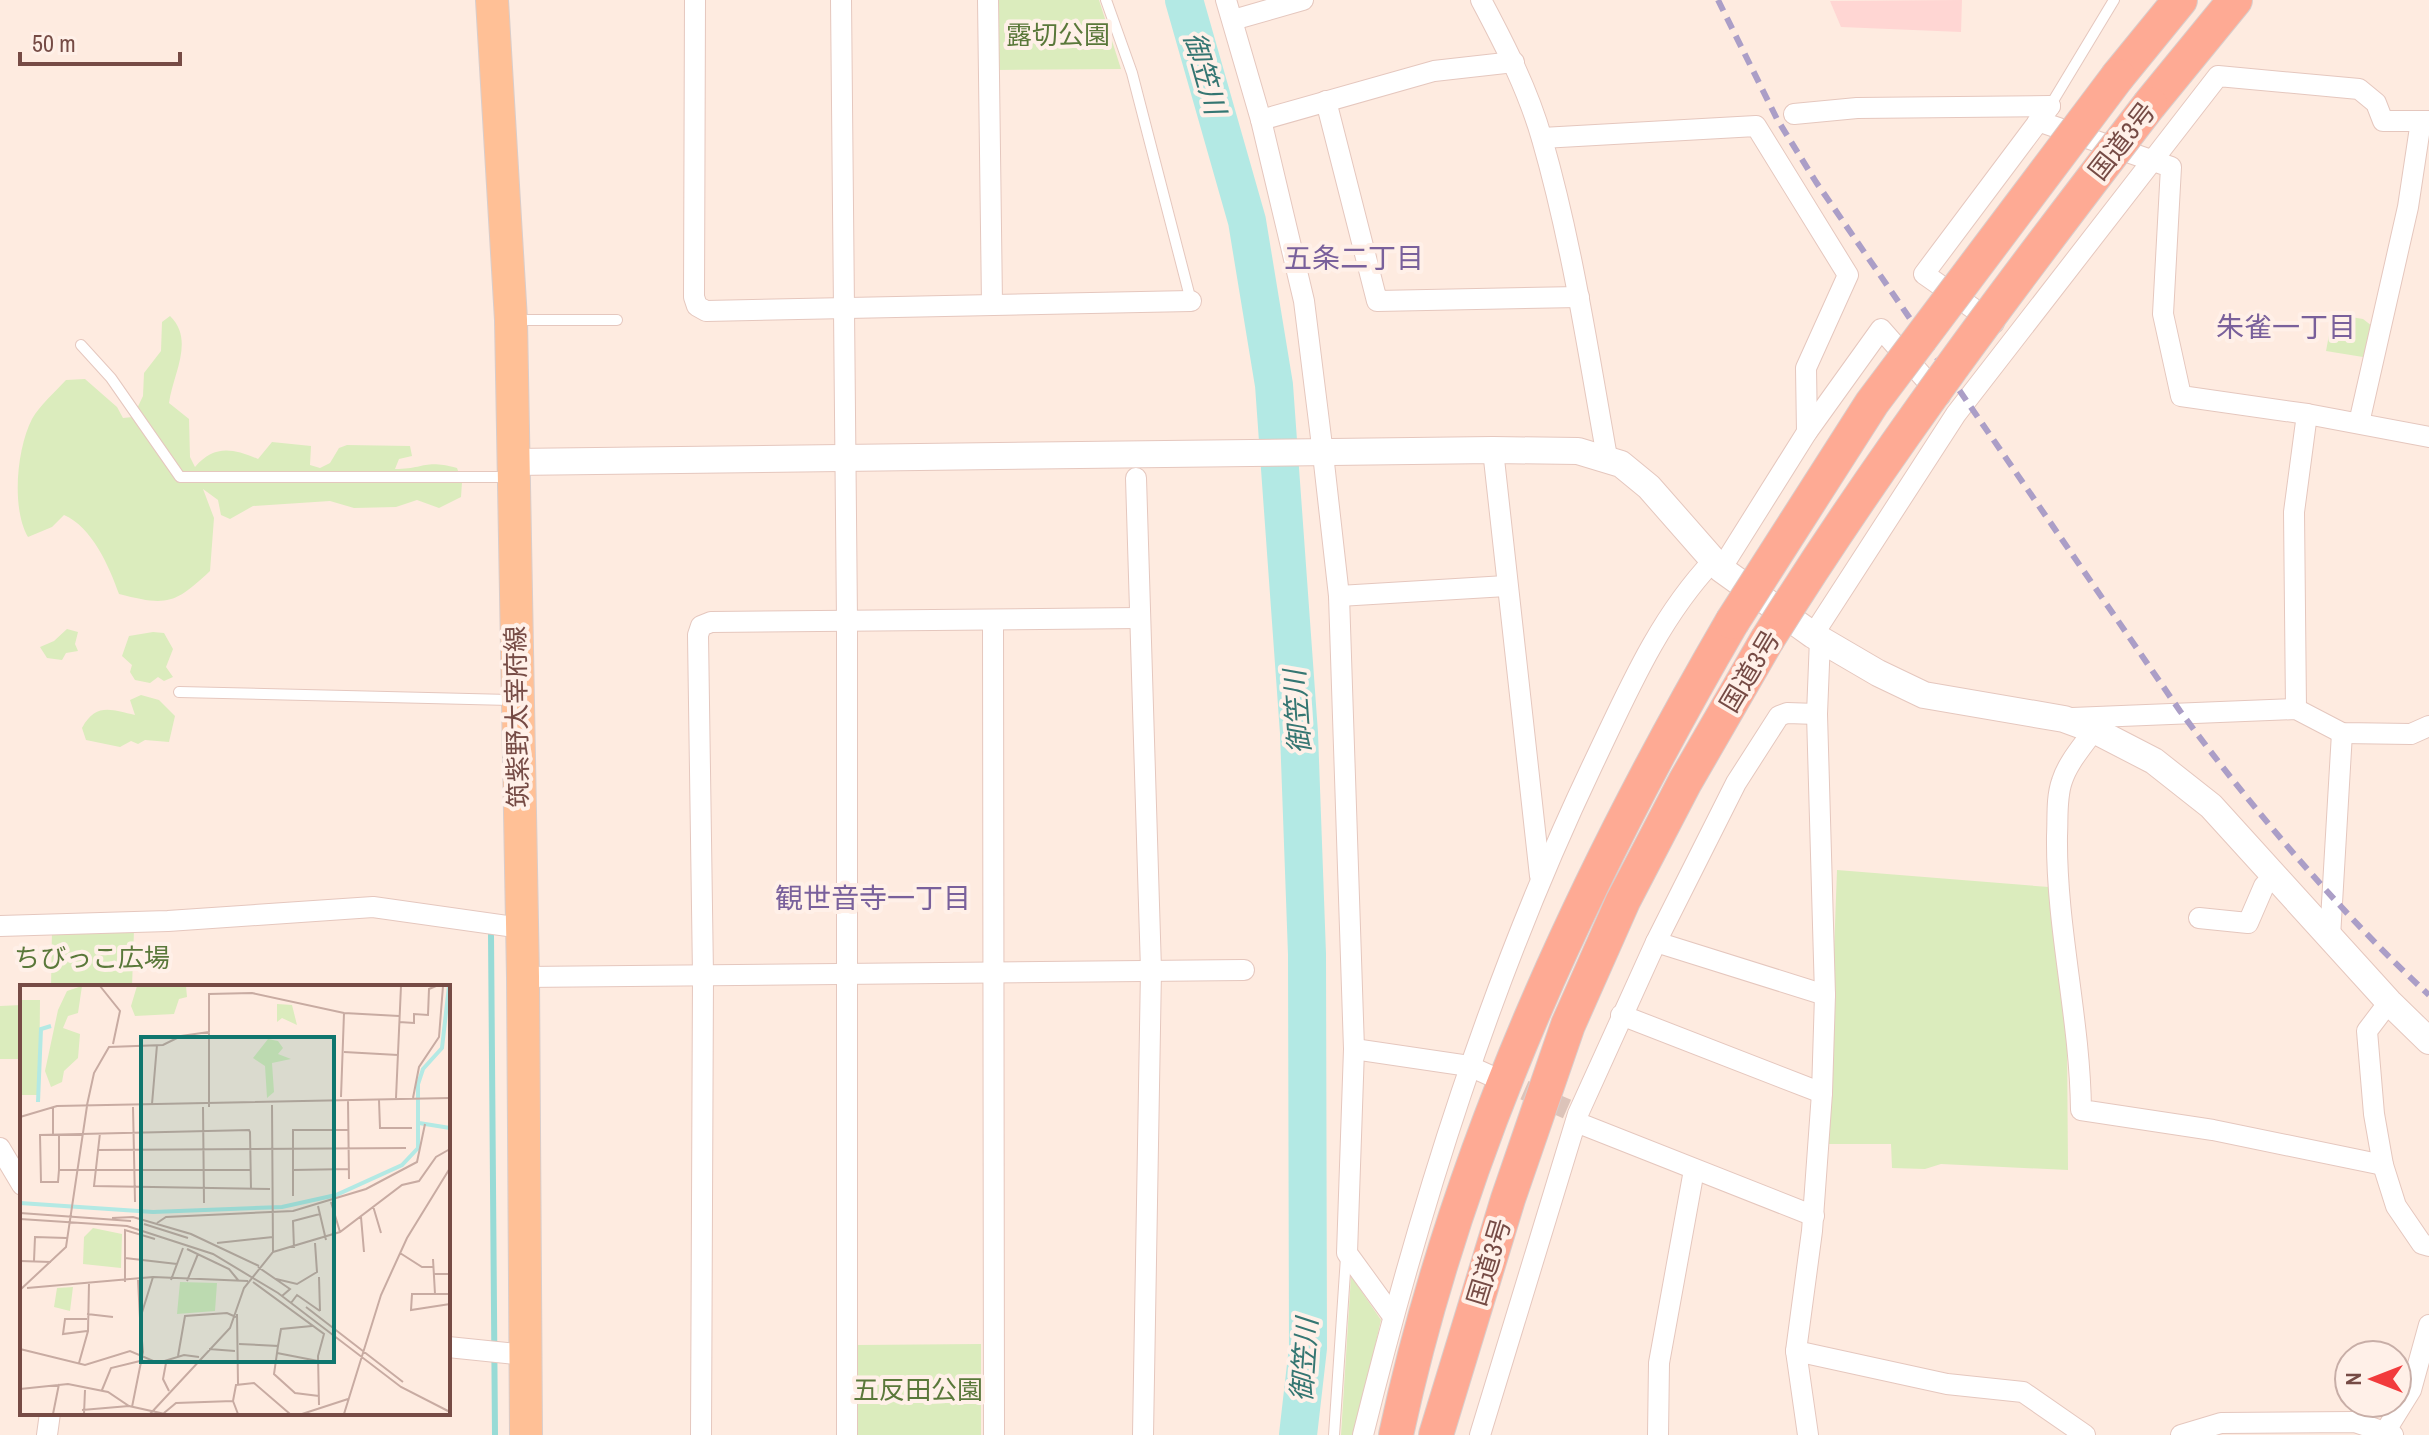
<svg xmlns="http://www.w3.org/2000/svg" width="2429" height="1435" viewBox="0 0 2429 1435" font-family="'Archivo Narrow','Noto Sans JP',sans-serif">
<style>
.commercial{fill:#ffd6d3}
.green{fill:#dbecbd}
.lines{fill:none;stroke-linecap:round;stroke-linejoin:round}
.stream{stroke:#98dbd6;stroke-width:6}
.river{stroke:#b3e9e4;stroke-width:38}
.minor-tunnel{stroke:#dcc3b9;stroke-width:20;stroke-dasharray:20 10;stroke-linecap:butt}
.service-casing{stroke:#e5c7be;stroke-width:12}
.minor-casing{stroke:#e5c7be;stroke-width:22}
.tertiary-casing{stroke:#e5c7be;stroke-width:28}
.primary-casing{stroke:#d9cdcb;stroke-width:34}
.trunk-casing{stroke:#d9cdcb;stroke-width:36}
.service{stroke:#fff;stroke-width:10}
.minor{stroke:#fff;stroke-width:20}
.tertiary{stroke:#fff;stroke-width:26}
.primary{stroke:#ffc096;stroke-width:32}
.trunk{stroke:#feaa94;stroke-width:34}
.rail{stroke:#ab9ec7;stroke-width:6;stroke-dasharray:12 8;stroke-linecap:butt}
.trunk-bridge-casing{stroke:#d9cdcb;stroke-width:36;stroke-linecap:butt}
.trunk-bridge{stroke:#feaa94;stroke-width:34}
.labels{text-anchor:middle;stroke-width:8;stroke-linejoin:round;paint-order:stroke}
.park-label{font-size:26px;fill:#5a783a;stroke:#fff0e8}
.street-label{font-size:26px;fill:#764b45;stroke:#fff0e8}
.water-label{font-size:28px;font-style:italic;fill:#357672;stroke:#fff0e8}
.neighbourhood-label{font-size:28px;fill:#79609b;stroke:#fff0e8}
.inset-river{fill:none;stroke:#b3e9e4;stroke-width:4}
.inset-road{fill:none;stroke:#c8aba2;stroke-width:2}
.view{fill:#0f766e;fill-opacity:0.15;stroke:#0f766e;stroke-width:4}
.inset-edge{fill:none;stroke:#764b45;stroke-width:4}
</style>
<rect width="100%" height="100%" fill="#feebe0"/>
<!-- commercial -->
<polygon class="commercial" points="1962,0 1961,32 1841,27 1830,1"/>
<!-- green -->
<g class="green">
<polygon points="995,0 1099,0 1121,69 996,70"/>
<polygon points="2333,314 2363,319 2372,326 2363,357 2326,351"/>
<path d="M 170,316 C 195,340 173,374 169,403 L 189,419 L 190,457 L 195,467 C 214,445 232,448 258,459 L 272,442 L 311,446 L 310,465 L 320,468 L 330,463 L 339,448 L 347,445 L 410,446 L 412,456 L 399,459 L 395,469 C 425,469 424,459 457,468 L 462,482 L 461,497 L 439,508 L 417,500 L 396,507 L 354,508 L 330,501 L 253,506 L 230,519 L 221,515 L 218,500 L 203,489 L 214,518 L 210,571 C 174,605 166,606 119,594 C 109,566 92,527 64,515 L 52,527 L 28,537 C 11,508 17,448 32,419 C 40,405 55,392 66,380 L 85,379 L 117,407 L 123,418 L 133,417 L 143,396 L 144,373 L 161,351 L 162,322 Z"/>
<polygon points="67,629 78,632 75,644 78,651 66,653 62,660 47,658 40,647 54,641"/>
<polygon points="153,632 164,633 173,649 166,667 173,677 164,681 158,677 150,683 135,680 130,672 132,665 122,656 129,636"/>
<path d="M 141,695 L 159,700 L 175,716 L 169,742 L 145,740 L 138,744 L 131,741 L 120,747 L 86,740 L 82,728 C 96,702 112,710 135,715 L 130,700 Z"/>
<polygon points="1837,870 2049,887 2067,1041 2068,1170 1941,1164 1925,1169 1892,1168 1891,1144 1827,1144"/>
<polygon points="52,929 134,930 132,987 51,987"/>
<polygon points="22,1005 22,1059 0,1059 0,1006"/>
<polygon points="1351,1276 1381,1320 1355,1435 1341,1435"/>
<polygon points="981,1344 981,1435 855,1435 855,1345"/>
</g>
<g class="lines">
<!-- stream -->
<polyline class="stream" points="491,935 495,1435"/>
<!-- river -->
<polyline class="river" points="1184,0 1247,221 1274,385 1299,733 1307,954 1308,1348 1298,1435"/>
<!-- minor-tunnel -->
<polyline class="minor-tunnel" points="1497,1078 1567,1109"/>
<!-- service casing -->
<g class="service-casing">
<g id="service">
<polyline points="1106,0 1132,73 1191,301"/>
<polyline points="2050,106 2114,0"/>
<polyline points="517,320 617,320"/>
<polyline points="81,345 111,378 180,477 511,477"/>
<polyline points="179,692 513,700"/>
<polyline points="1334,1435 1346,1257"/>
</g>
</g>
<!-- minor casing -->
<g class="minor-casing">
<g id="minor">
<polyline points="695,0 694,297 697,306 706,311 1191,301"/>
<polyline points="841,0 847,620 847,1435"/>
<polyline points="988,0 992,304"/>
<polyline points="1226,0 1261,120 1304,301 1323,454 1339,596 1354,1049 1347,1253 1392,1315"/>
<path d="M 1481,0 C 1505,45 1528,90 1542,139 C 1572,243 1588,351 1607,457"/>
<polyline points="1233,20 1303,0"/>
<polyline points="1326,101 1377,301 1579,297"/>
<polyline points="1794,114 1857,108 2050,106"/>
<polyline points="1261,120 1434,71 1514,62"/>
<polyline points="2038,121 2171,167 2163,314 2181,396 2307,414"/>
<polyline points="1542,138 1756,126 1848,275 1806,368 1807,432"/>
<polyline points="1994,323 1924,274 2050,106"/>
<polyline points="2359,423 2408,207 2421,121"/>
<polyline points="1493,450 1540,876"/>
<polyline points="1136,478 1151,970 1143,1435"/>
<polyline points="1721,569 1807,432 1881,329 1940,396"/>
<polyline points="1339,596 1506,586"/>
<polyline points="993,620 994,1435"/>
<polyline points="1813,635 1956,414 2218,76 2359,89 2376,103 2383,121 2429,121"/>
<polyline points="2296,709 2294,512 2307,414 2429,437"/>
<polyline points="2072,718 2296,709 2342,733 2411,734 2429,726"/>
<path d="M 2094,730 C 2083,746 2068,762 2062,781 C 2056,798 2058,818 2057,836 C 2056,928 2080,1018 2081,1110 L 2213,1130 L 2383,1165"/>
<polyline points="2199,918 2248,923 2264,886 2275,875"/>
<polyline points="0,926 168,921 373,907 522,928"/>
<polyline points="2330,937 2342,733"/>
<polyline points="1656,942 1825,995"/>
<polyline points="523,977 1244,970"/>
<polyline points="2389,1002 2367,1031 2374,1114 2383,1165 2396,1206 2422,1244 2429,1246"/>
<polyline points="1621,1015 1822,1093"/>
<polyline points="1354,1049 1469,1066 1489,1075"/>
<polyline points="1576,1122 1814,1216"/>
<polyline points="0,1148 22,1185"/>
<polyline points="448,1347 526,1355"/>
<polyline points="1796,1351 1947,1384 2023,1392 2085,1435"/>
<polyline points="47,1435 50,1413"/>
<polyline points="701,1435 703,975 698,635 701,626 711,622 1139,618"/>
<path d="M 1363,1435 C 1420,1205 1491,978 1593,764 C 1627,693 1658,619 1713,561"/>
<polyline points="1480,1435 1578,1114 1656,942 1736,783 1779,716 1787,713 1817,714"/>
<polyline points="1658,1435 1659,1363 1694,1170"/>
<polyline points="1808,1435 1796,1351 1812,1231 1822,1093 1825,995 1817,714 1820,639"/>
<polyline points="2181,1435 2221,1423 2355,1422 2393,1435"/>
<polyline points="2383,1435 2411,1390 2429,1325"/>
</g>
</g>
<!-- tertiary casing -->
<g class="tertiary-casing">
<polyline id="tertiary" points="513,462 1493,450 1578,451 1621,464 1649,487 1721,569 1813,635 1878,673 1924,695 2064,719 2094,730 2154,761 2211,806 2389,1002 2429,1041"/>
</g>
<!-- primary casing -->
<g class="primary-casing">
<polyline id="primary" points="492,0 511,320 523,977 526,1435"/>
</g>
<!-- trunk casing -->
<g class="trunk-casing">
<g id="trunk">
<polyline points="2118,76 2180,0"/>
<polyline points="2150,104 2235,0"/>
<path d="M 1396,1435 C 1458,1147 1585,875 1732,622"/>
<polyline points="1436,1435 1508,1199 1568,1025 1623,901 1685,782 1767,640"/>
</g>
</g>
<!-- service -->
<use href="#service" class="service"/>
<!-- minor -->
<use href="#minor" class="minor"/>
<!-- tertiary -->
<use href="#tertiary" class="tertiary"/>
<!-- primary -->
<use href="#primary" class="primary"/>
<!-- trunk -->
<use href="#trunk" class="trunk"/>
<!-- rail -->
<path class="rail" d="M 1718,0 L 1777,119 L 1816,182 L 2180,711 C 2251,807 2341,914 2429,995"/>
<!-- trunk-bridge casing -->
<g class="trunk-bridge-casing">
<g id="trunk-bridge">
<polyline points="1732,622 1872,403 2118,76"/>
<path d="M 1767,640 C 1884,452 2016,278 2150,104"/>
</g>
</g>
<!-- trunk-bridge -->
<use href="#trunk-bridge" class="trunk-bridge"/>
</g>
<g class="labels">
<!-- park labels -->
<g class="park-label">
<text x="1058" y="44">露切公園</text>
<text x="92" y="967">ちびっこ広場</text>
<text x="918" y="1399">五反田公園</text>
</g>
<!-- street labels -->
<g class="street-label">
<text transform="translate(2122 141) rotate(-52)" y="9">国道3号</text>
<text transform="translate(1750 671) rotate(-59)" y="9">国道3号</text>
<text transform="translate(517 717) rotate(-91)" y="9">筑紫野太宰府線</text>
<text transform="translate(1489 1262) rotate(-73)" y="9">国道3号</text>
</g>
<!-- water labels -->
<g class="water-label">
<text transform="translate(1205 73) rotate(74)" y="10">御笠川</text>
<text transform="translate(1297 712) rotate(-94)" y="10">御笠川</text>
<text transform="translate(1304 1360) rotate(-86)" y="10">御笠川</text>
</g>
<!-- neighbourhood labels -->
<g class="neighbourhood-label">
<text x="1354" y="268">五条二丁目</text>
<text x="2286" y="337">朱雀一丁目</text>
<text x="873" y="908">観世音寺一丁目</text>
</g>
</g>
<!-- overview -->
<g transform="translate(20 985)">
<rect width="430" height="430" fill="#feebe0"/>
<path d="M 62,1 L 58,28 L 48,31 L 43,43 L 60,49 L 58,73 L 44,86 L 42,97 L 31,102 L 25,86 L 38,25 L 47,6 ZM 117,1 L 166,1 L 167,12 L 159,14 L 154,29 L 115,31 L 111,21 ZM 0,15 L 20,15 L 19,110 L 0,110 ZM 257,19 L 272,20 L 277,40 L 262,33 L 257,37 ZM 248,54 L 258,56 L 263,63 L 258,69 L 271,74 L 252,78 L 254,107 L 247,113 L 245,81 L 233,73 ZM 73,243 L 102,249 L 101,283 L 63,279 L 64,252 ZM 160,297 L 197,298 L 195,326 L 157,329 ZM 53,302 L 50,326 L 34,322 L 37,303 Z" fill="#dbecbd"/>
<path class="inset-river" d="M 18,117 L 21,44 L 31,41M 399,138 L 430,143M 0,218 L 133,227 L 262,222 L 316,210 L 382,180 L 398,163 L 398,99 L 403,84 L 422,63 L 429,1"/>
<path class="inset-road" d="M 80,1 L 100,26 L 93,59M 379,37 L 394,38 L 394,29 L 408,30 L 409,4 L 416,1M 324,67 L 378,70M 321,112 L 324,28M 376,113 L 381,1M 393,113 L 399,82 L 419,52 L 423,1M 359,115 L 360,143 L 392,143M 328,116 L 329,194M 132,119 L 137,60M 67,120 L 74,88 L 89,62 L 143,60 L 161,51 L 189,47 L 189,9 L 232,8 L 324,28 L 379,31M 113,122 L 115,217M 183,122 L 184,218M 189,122 L 189,47M 33,123 L 33,150M 0,132 L 37,121 L 430,113M 80,148 L 74,201 L 250,204M 39,150 L 39,185M 77,165 L 386,163M 231,185 L 39,185 L 38,197 L 21,197 L 20,150 L 229,145 L 230,147 L 231,204M 273,185 L 329,184M 273,211 L 273,145 L 328,145M 311,217 L 320,247M 298,221 L 306,255M 353,221 L 361,248M 0,228 L 111,236M 341,232 L 344,267M 92,233 L 113,232 L 171,249 L 239,281M 0,234 L 107,241 L 193,269 L 258,308 L 381,402 L 430,427M 137,238 L 146,232 L 273,226 L 346,204 L 397,177 L 405,139M 124,239 L 168,253M 197,258 L 253,252M 274,263 L 273,236 L 300,229M 167,264 L 209,284 L 218,295M 253,267 L 320,247 L 382,200 L 399,196 L 416,172 L 430,164M 380,268 L 402,282 L 413,282M 105,273 L 157,279M 413,274 L 415,309M 0,276 L 31,277M 14,276 L 15,252 L 47,253M 238,282 L 270,304 L 262,311M 414,289 L 430,289 L 430,304M 299,292 L 300,326M 256,294 L 277,299 L 297,287 L 295,258M 118,295 L 120,333M 151,295 L 163,263M 167,296 L 178,269M 105,297 L 105,245 L 135,254M 233,297 L 304,349 L 298,371 L 299,420M 7,303 L 133,292 L 228,296M 0,305 L 46,262 L 67,121M 430,309 L 392,309 L 391,325 L 430,319M 271,318 L 277,310 L 300,326M 286,322 L 383,397M 67,329 L 93,332M 217,329 L 218,399M 67,334 L 45,334 L 43,349 L 67,346M 219,359 L 258,361 L 254,389 L 275,408 L 299,411M 258,361 L 261,344 L 292,341M 0,364 L 65,380 L 110,366 L 138,378 L 164,370 L 179,372M 189,364 L 215,366M 257,368 L 298,376M 158,371 L 165,331 L 207,328 L 216,332M 59,378 L 68,346 L 69,298M 146,378 L 143,394 L 149,406M 0,404 L 48,399 L 88,407 L 109,421 L 145,429M 82,405 L 91,383 L 120,376M 112,422 L 123,367 L 120,334 L 133,292M 62,425 L 109,421M 144,428 L 156,418 L 213,416M 33,429 L 39,399M 64,429 L 65,405M 130,429 L 210,343 L 224,303 L 253,267 L 252,120M 218,429 L 213,416 L 216,400 L 234,398 L 270,429M 282,429 L 328,414M 324,429 L 361,310 L 387,253 L 430,183"/>
<path class="view" d="M 121,52 L 314,52 L 314,377 L 121,377 Z"/>
<rect width="430" height="430" class="inset-edge"/>
</g>
<!-- north arrow -->
<g transform="translate(2373 1379) rotate(270)"><circle r="38" fill="#fff0e8" stroke="#c8aea7" stroke-width="2"/>
<path d="M0-6L14 30L0 20L-14 30Z" fill="#f23b3c"/>
<text y="-12" font-size="22" font-weight="bold" text-anchor="middle" fill="#764b45">N</text>
</g>
<!-- scale -->
<path d="M20 52v12h160v-12" fill="none" stroke="#764b45" stroke-width="4"/>
<text x="32" y="52" font-size="24" fill="#764b45" stroke="#fff0e8" stroke-width="6" paint-order="stroke">50 m</text>
</svg>
